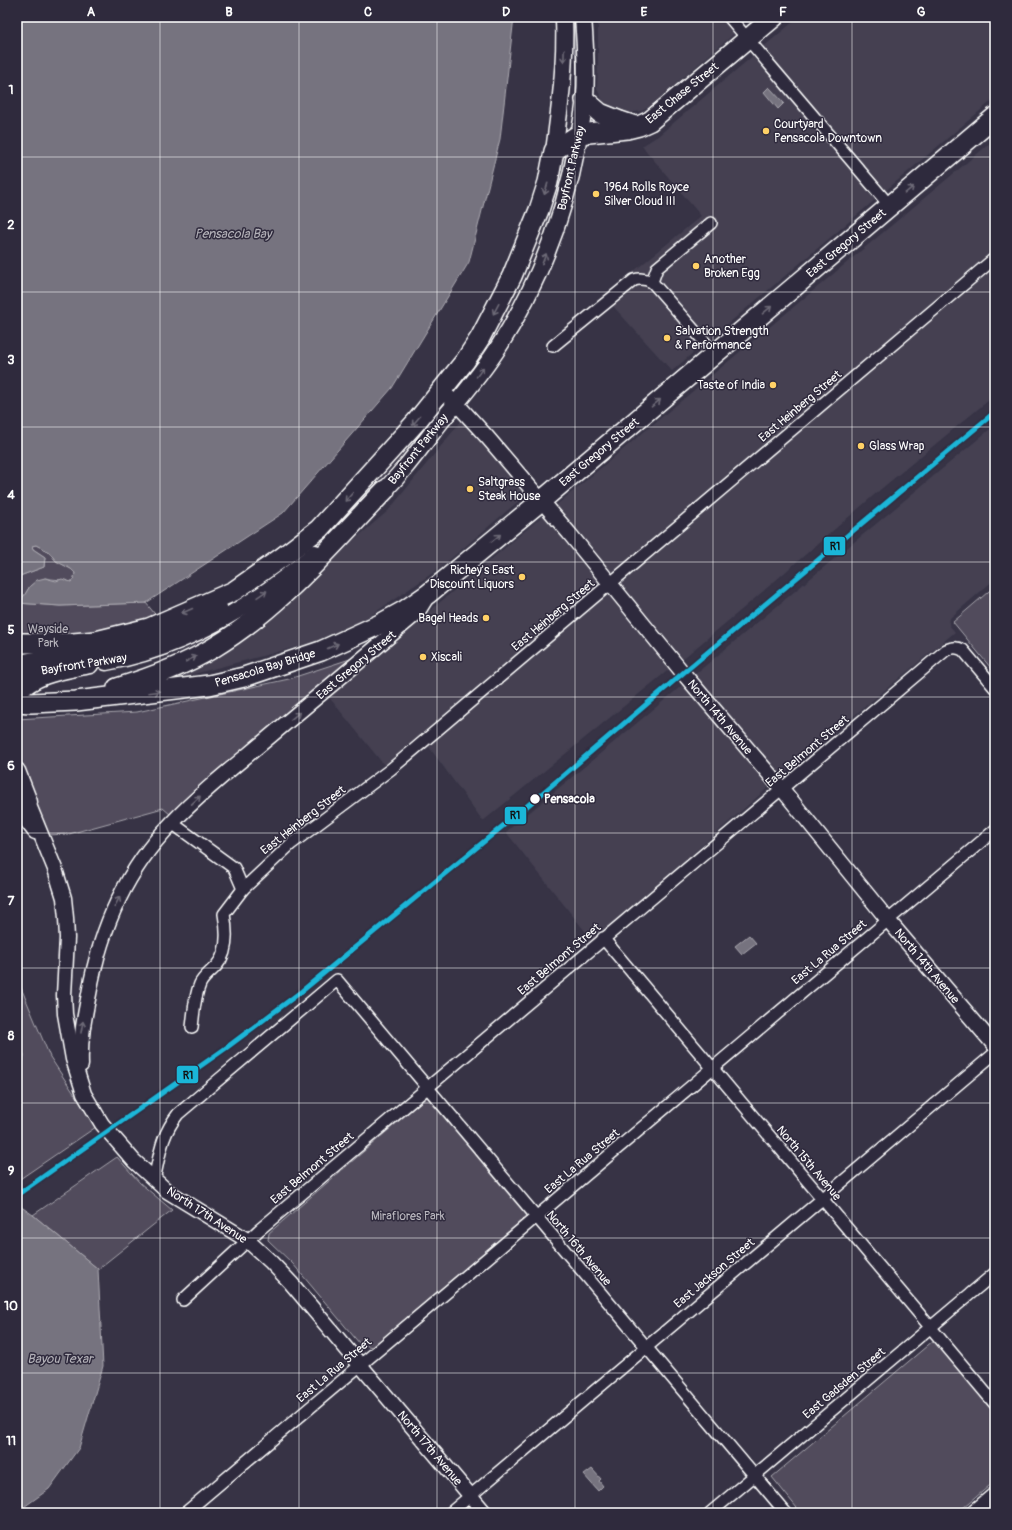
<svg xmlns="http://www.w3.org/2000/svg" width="1012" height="1530" viewBox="0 0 1012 1530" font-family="Pangolin,sans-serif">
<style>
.built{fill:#444051}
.green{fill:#514c5c;stroke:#a8a6ae}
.water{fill:#76737f;stroke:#adabb2}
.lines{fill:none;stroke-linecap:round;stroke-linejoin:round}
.minor-casing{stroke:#fff;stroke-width:14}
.tertiary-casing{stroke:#fff;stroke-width:17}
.secondary-casing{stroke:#fff;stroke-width:19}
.primary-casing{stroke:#fff;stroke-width:21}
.trunk-casing{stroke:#fff;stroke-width:22}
.minor{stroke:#2f2a3d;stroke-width:11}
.tertiary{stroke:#2f2a3d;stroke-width:14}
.secondary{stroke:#2f2a3d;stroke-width:16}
.primary{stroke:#2f2a3d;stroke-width:18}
.trunk{stroke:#2f2a3d;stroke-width:19}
.rail-1-casing{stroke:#2f2a3d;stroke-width:8}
.rail-1{stroke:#1ab6d8;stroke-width:5}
.oneway{stroke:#6d6a77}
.grid{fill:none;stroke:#fff;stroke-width:1;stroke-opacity:0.55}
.poi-dot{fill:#ffd166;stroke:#2f2a3d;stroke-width:1.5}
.stop-dot{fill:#fff;stroke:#2f2a3d;stroke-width:1.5}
.labels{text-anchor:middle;stroke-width:3;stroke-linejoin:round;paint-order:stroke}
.street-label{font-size:12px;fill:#fff;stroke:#2f2a3d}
.poi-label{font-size:12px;fill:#fff;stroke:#2f2a3d;text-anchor:start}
.park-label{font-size:12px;fill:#b9b7be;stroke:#2f2a3d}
.stop-label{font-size:12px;font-weight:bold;fill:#fff;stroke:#2f2a3d;text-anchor:start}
.water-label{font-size:13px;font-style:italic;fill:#b4b2b9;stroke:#2f2a3d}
.line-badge{stroke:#2f2a3d;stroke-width:1.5}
.pale-badge-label{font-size:11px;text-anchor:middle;font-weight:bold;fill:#111}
.neatline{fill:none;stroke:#fff;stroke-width:1.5}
.grid-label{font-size:13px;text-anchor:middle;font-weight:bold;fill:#fff}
</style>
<rect width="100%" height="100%" fill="#373345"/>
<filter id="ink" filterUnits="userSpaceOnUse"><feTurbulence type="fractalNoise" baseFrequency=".025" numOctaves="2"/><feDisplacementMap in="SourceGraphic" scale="8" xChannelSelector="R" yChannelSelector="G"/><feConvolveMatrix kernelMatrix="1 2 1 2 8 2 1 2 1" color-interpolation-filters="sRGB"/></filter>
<g filter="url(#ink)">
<!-- built -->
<g class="built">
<polygon points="598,17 722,17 735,33 650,106 642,111 627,113 615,110 604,103 597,89 598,62"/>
<polygon points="799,17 995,17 995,98 884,192 762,48"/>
<polygon points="754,55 876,199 709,340 658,281 662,273 718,225 711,215 654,263 648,274 640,273 632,274 617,285 701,216 642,146 658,136"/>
<polygon points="995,139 995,395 881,489 746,606 680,661 554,507"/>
<polygon points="641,285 649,287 701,346 672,371 612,305 637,286"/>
<polygon points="463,419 528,493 440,568 342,635 171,680 195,664 302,584 388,511"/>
<polygon points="995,425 995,579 950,618 949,625 955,632 779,778 693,676"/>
<polygon points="545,514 672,667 483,821 429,747 393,776 328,696"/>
<polygon points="685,683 771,785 657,885 592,940 506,832"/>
</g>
<!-- green -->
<g class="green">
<path d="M 36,545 L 49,552 L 56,561 L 71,569 L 75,573 L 74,578 L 71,582 C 62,579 54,580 45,578 L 30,586 L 24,596 L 17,602 L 17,577 L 44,567 L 45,557 L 33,549 L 32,546 Z"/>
<polygon points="995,586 995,673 953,622"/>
<polygon points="17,603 60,606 146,603 163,624 17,666"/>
<polygon points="356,657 171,815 163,808 69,834 46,835 17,756 17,719 137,712 289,679"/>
<polygon points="17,970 19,983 50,1057 96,1127 17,1181 17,1077 22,1066 24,1055 17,1041"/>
<polygon points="429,1095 528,1215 372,1347 360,1344 293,1264 268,1240 269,1233"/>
<polygon points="117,1157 140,1183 172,1210 98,1269 33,1215"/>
<polygon points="934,1340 995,1414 995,1481 957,1513 801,1513 772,1477"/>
</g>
<!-- water -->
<g class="water">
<polygon points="17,17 514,17 500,139 469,262 392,388 283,513 146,603 60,606 17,603 24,596 30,586 37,580 45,578 56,581 62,579 71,582 74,578 75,573 71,569 56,561 49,552 36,545 32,546 33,549 45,557 44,567 17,577"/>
<polygon points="769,87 784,103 778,109 764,92"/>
<polygon points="749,935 756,943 742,954 735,946"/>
<polygon points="17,1204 33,1215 98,1269 103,1366 79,1448 49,1489 17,1512"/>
<polygon points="592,1469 601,1479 599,1481 603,1486 598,1491 584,1475"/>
</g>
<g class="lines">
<!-- minor casing -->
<g class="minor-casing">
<g id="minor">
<polyline points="729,17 890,206"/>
<polyline points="652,282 657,268 711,223"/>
<path d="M 553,346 L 634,280 C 641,278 646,279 652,282 L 715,354"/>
<polyline points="172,823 234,868 243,889"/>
<polyline points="603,938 995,1404"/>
<path d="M 192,1027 C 194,1012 194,998 200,984 C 203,977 212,971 217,965 C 229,951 227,930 224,914 L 243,889 L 291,844 L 391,769 L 995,258"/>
<path d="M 154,1180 C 160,1153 161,1136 178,1114 L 337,980 L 786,1513"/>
<path d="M 183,1300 L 259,1230 L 946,650 C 953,647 957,647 963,650 L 995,688"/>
<polyline points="185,1513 995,830"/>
<polyline points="450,1513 995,1053"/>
<polyline points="710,1513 995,1273"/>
</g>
</g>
<!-- tertiary casing -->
<g class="tertiary-casing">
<g id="tertiary">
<polyline points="441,391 456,403 488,438 569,533 683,673 782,789 888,920 995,1046"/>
<polyline points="24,793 55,869 64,898 66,918 67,938 64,995 65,1014 73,1059 84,1094 102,1124 134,1161 167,1191 247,1240 270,1261 291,1283 485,1513"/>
<polyline points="17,809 35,832"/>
<path d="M 81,1065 C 80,1039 84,1019 89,994 C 100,930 126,870 172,823 C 203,790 240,762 274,733 C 322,693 370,653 417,613 L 425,600"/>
</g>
</g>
<!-- secondary casing -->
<g class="secondary-casing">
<g id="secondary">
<path d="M 554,151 C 560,107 566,62 564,17"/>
<path d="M 375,499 C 401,476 421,447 442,420 C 461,398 480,375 496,351 C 536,289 564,219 577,146 C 580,130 584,113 585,96 C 587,70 585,43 583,17"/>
<path d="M 106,662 C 185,648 255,605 315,553"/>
<polyline points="17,678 32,672 57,668"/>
<path d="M 17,694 C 37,673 63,671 90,665"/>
<polyline points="17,771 29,802"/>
</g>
</g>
<!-- primary casing -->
<g class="primary-casing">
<polyline id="primary" points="976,1513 995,1497"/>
</g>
<!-- trunk casing -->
<g class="trunk-casing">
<g id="trunk">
<polyline points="585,100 600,113 620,121 635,126"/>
<polyline points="17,643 73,643 96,641 149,628 234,591 281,558 319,529 416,422 465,361 480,338 512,276 539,210 548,182 554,151 579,134 627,129 639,126 650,121 774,17"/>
<path d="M 17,665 C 38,660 59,659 81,657 C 130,651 176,635 218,609"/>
<path d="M 117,688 C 150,678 183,666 213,648 C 280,608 332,545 385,490"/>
<polyline points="17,702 31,703 76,701 209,685 244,677 321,651 378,625 405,610 428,594 541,501 995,117"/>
</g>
</g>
<!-- minor -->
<use href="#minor" class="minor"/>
<!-- tertiary -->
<use href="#tertiary" class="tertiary"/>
<!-- secondary -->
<use href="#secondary" class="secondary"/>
<!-- primary -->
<use href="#primary" class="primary"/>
<!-- trunk -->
<use href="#trunk" class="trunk"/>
<!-- rail-1 casing -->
<g class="rail-1-casing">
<polyline id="rail-1" points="17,1195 226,1048 302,991 538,797 683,673 995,412"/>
</g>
<!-- rail-1 -->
<use href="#rail-1" class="rail-1"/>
</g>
<!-- one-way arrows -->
<defs><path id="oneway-shaft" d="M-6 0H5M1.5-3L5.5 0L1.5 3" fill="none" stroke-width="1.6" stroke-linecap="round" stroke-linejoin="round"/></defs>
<g class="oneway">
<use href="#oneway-shaft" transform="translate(564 56) rotate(91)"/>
<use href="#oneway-shaft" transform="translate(546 189) rotate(107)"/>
<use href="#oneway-shaft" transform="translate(909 190) rotate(-40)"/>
<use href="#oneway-shaft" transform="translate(544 259) rotate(-68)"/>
<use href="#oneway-shaft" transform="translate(496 309) rotate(118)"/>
<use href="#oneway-shaft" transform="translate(767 310) rotate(-40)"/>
<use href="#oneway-shaft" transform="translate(480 372) rotate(-54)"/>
<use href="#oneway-shaft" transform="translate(656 403) rotate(-40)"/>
<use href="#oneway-shaft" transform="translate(416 421) rotate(130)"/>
<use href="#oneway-shaft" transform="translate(349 497) rotate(132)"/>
<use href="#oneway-shaft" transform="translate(496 538) rotate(-40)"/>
<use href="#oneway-shaft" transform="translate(262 594) rotate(-34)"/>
<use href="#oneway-shaft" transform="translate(187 611) rotate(156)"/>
<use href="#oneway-shaft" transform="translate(333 646) rotate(-24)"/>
<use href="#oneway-shaft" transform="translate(191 659) rotate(-28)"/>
<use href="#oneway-shaft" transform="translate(154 692) rotate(-7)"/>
<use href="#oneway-shaft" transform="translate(295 716) rotate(-40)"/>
<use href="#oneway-shaft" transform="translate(196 800) rotate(-43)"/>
<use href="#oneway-shaft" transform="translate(117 902) rotate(-63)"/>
<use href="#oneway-shaft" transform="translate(82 1027) rotate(-80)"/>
</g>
</g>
<!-- grid -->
<path class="grid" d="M 160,17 L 160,1513M 299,17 L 299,1513M 437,17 L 437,1513M 575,17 L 575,1513M 713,17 L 713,1513M 852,17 L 852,1513M 17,157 L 995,157M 17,292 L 995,292M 17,427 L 995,427M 17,562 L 995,562M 17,697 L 995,697M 17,833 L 995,833M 17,968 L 995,968M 17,1103 L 995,1103M 17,1238 L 995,1238M 17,1373 L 995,1373"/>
<!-- markers -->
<g class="poi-dot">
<circle cx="766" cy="131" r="4"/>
<circle cx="596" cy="194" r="4"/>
<circle cx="696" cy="266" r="4"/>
<circle cx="667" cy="338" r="4"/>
<circle cx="773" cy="385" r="4"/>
<circle cx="861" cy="446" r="4"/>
<circle cx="470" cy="489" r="4"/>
<circle cx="522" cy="577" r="4"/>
<circle cx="486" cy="618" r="4"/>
<circle cx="423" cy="657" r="4"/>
</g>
<circle class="stop-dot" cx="535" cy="799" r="5.5"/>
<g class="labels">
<!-- street labels -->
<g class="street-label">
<text transform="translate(682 93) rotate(-39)" y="4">East Chase Street</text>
<text transform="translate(571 168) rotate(-77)" y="4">Bayfront Parkway</text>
<text transform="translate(846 243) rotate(-40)" y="4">East Gregory Street</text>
<text transform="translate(800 406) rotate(-40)" y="4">East Heinberg Street</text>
<text transform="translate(418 449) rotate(-51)" y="4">Bayfront Parkway</text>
<text transform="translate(599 452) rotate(-40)" y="4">East Gregory Street</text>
<text transform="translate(553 615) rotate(-40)" y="4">East Heinberg Street</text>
<text transform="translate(84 664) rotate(-9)" y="4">Bayfront Parkway</text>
<text transform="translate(356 665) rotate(-40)" y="4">East Gregory Street</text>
<text transform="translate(265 668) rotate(-17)" y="4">Pensacola Bay Bridge</text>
<text transform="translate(720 717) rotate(50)" y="4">North 14th Avenue</text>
<text transform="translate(807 751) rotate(-40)" y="4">East Belmont Street</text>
<text transform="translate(303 820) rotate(-38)" y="4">East Heinberg Street</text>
<text transform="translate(829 952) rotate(-40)" y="4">East La Rua Street</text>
<text transform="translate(559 959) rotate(-40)" y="4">East Belmont Street</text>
<text transform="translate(927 966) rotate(50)" y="4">North 14th Avenue</text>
<text transform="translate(582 1161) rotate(-40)" y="4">East La Rua Street</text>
<text transform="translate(809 1163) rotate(50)" y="4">North 15th Avenue</text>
<text transform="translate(312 1168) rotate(-40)" y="4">East Belmont Street</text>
<text transform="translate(207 1215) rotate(33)" y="4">North 17th Avenue</text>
<text transform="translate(579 1248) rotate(50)" y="4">North 16th Avenue</text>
<text transform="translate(714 1273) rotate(-40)" y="4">East Jackson Street</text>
<text transform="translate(334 1370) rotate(-40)" y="4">East La Rua Street</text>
<text transform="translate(844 1383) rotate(-40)" y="4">East Gadsden Street</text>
<text transform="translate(430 1448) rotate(50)" y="4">North 17th Avenue</text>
</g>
<!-- poi labels -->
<g class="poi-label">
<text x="774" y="128">Courtyard<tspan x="774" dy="14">Pensacola Downtown</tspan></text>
<text x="604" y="191">1964 Rolls Royce<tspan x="604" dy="14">Silver Cloud III</tspan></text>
<text x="704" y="263">Another<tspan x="704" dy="14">Broken Egg</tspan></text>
<text x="675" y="335">Salvation Strength<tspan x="675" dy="14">&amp; Performance</tspan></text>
<text x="765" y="389" text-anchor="end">Taste of India</text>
<text x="869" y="450">Glass Wrap</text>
<text x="478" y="486">Saltgrass<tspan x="478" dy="14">Steak House</tspan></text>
<text x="514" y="574" text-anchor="end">Richey's East<tspan x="514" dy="14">Discount Liquors</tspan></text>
<text x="478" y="622" text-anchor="end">Bagel Heads</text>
<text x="431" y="661">Xiscali</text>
</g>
<!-- park labels -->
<g class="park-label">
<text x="48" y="633">Wayside<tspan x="48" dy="14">Park</tspan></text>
<text x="408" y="1220">Miraflores Park</text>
</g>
<!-- stop labels -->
<g class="stop-label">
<text x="544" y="803">Pensacola</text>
</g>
<!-- water labels -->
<g class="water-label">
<text x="233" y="238">Pensacola Bay</text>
<text x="60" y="1363">Bayou Texar</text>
</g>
</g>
<g class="line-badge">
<rect x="823" y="536" width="23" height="20" rx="4" fill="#1ab6d8"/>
<rect x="504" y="806" width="23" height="19" rx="4" fill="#1ab6d8"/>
<rect x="176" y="1065" width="23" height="19" rx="4" fill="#1ab6d8"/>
</g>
<g class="pale-badge-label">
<text x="835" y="550">R1</text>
<text x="515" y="819">R1</text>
<text x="188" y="1079">R1</text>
</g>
<!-- margin -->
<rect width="1012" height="1530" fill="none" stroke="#2f2a3d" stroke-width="44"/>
<rect x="22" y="22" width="968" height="1486" class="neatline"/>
<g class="grid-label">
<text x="91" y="16">A</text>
<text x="229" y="16">B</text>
<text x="368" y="16">C</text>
<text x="506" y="16">D</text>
<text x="644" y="16">E</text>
<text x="783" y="16">F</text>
<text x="921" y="16">G</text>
<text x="11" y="94">1</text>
<text x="11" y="229">2</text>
<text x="11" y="364">3</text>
<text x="11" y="499">4</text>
<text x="11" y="634">5</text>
<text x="11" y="770">6</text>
<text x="11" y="905">7</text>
<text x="11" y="1040">8</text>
<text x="11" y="1175">9</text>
<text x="11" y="1310">10</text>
<text x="11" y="1445">11</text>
</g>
</svg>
